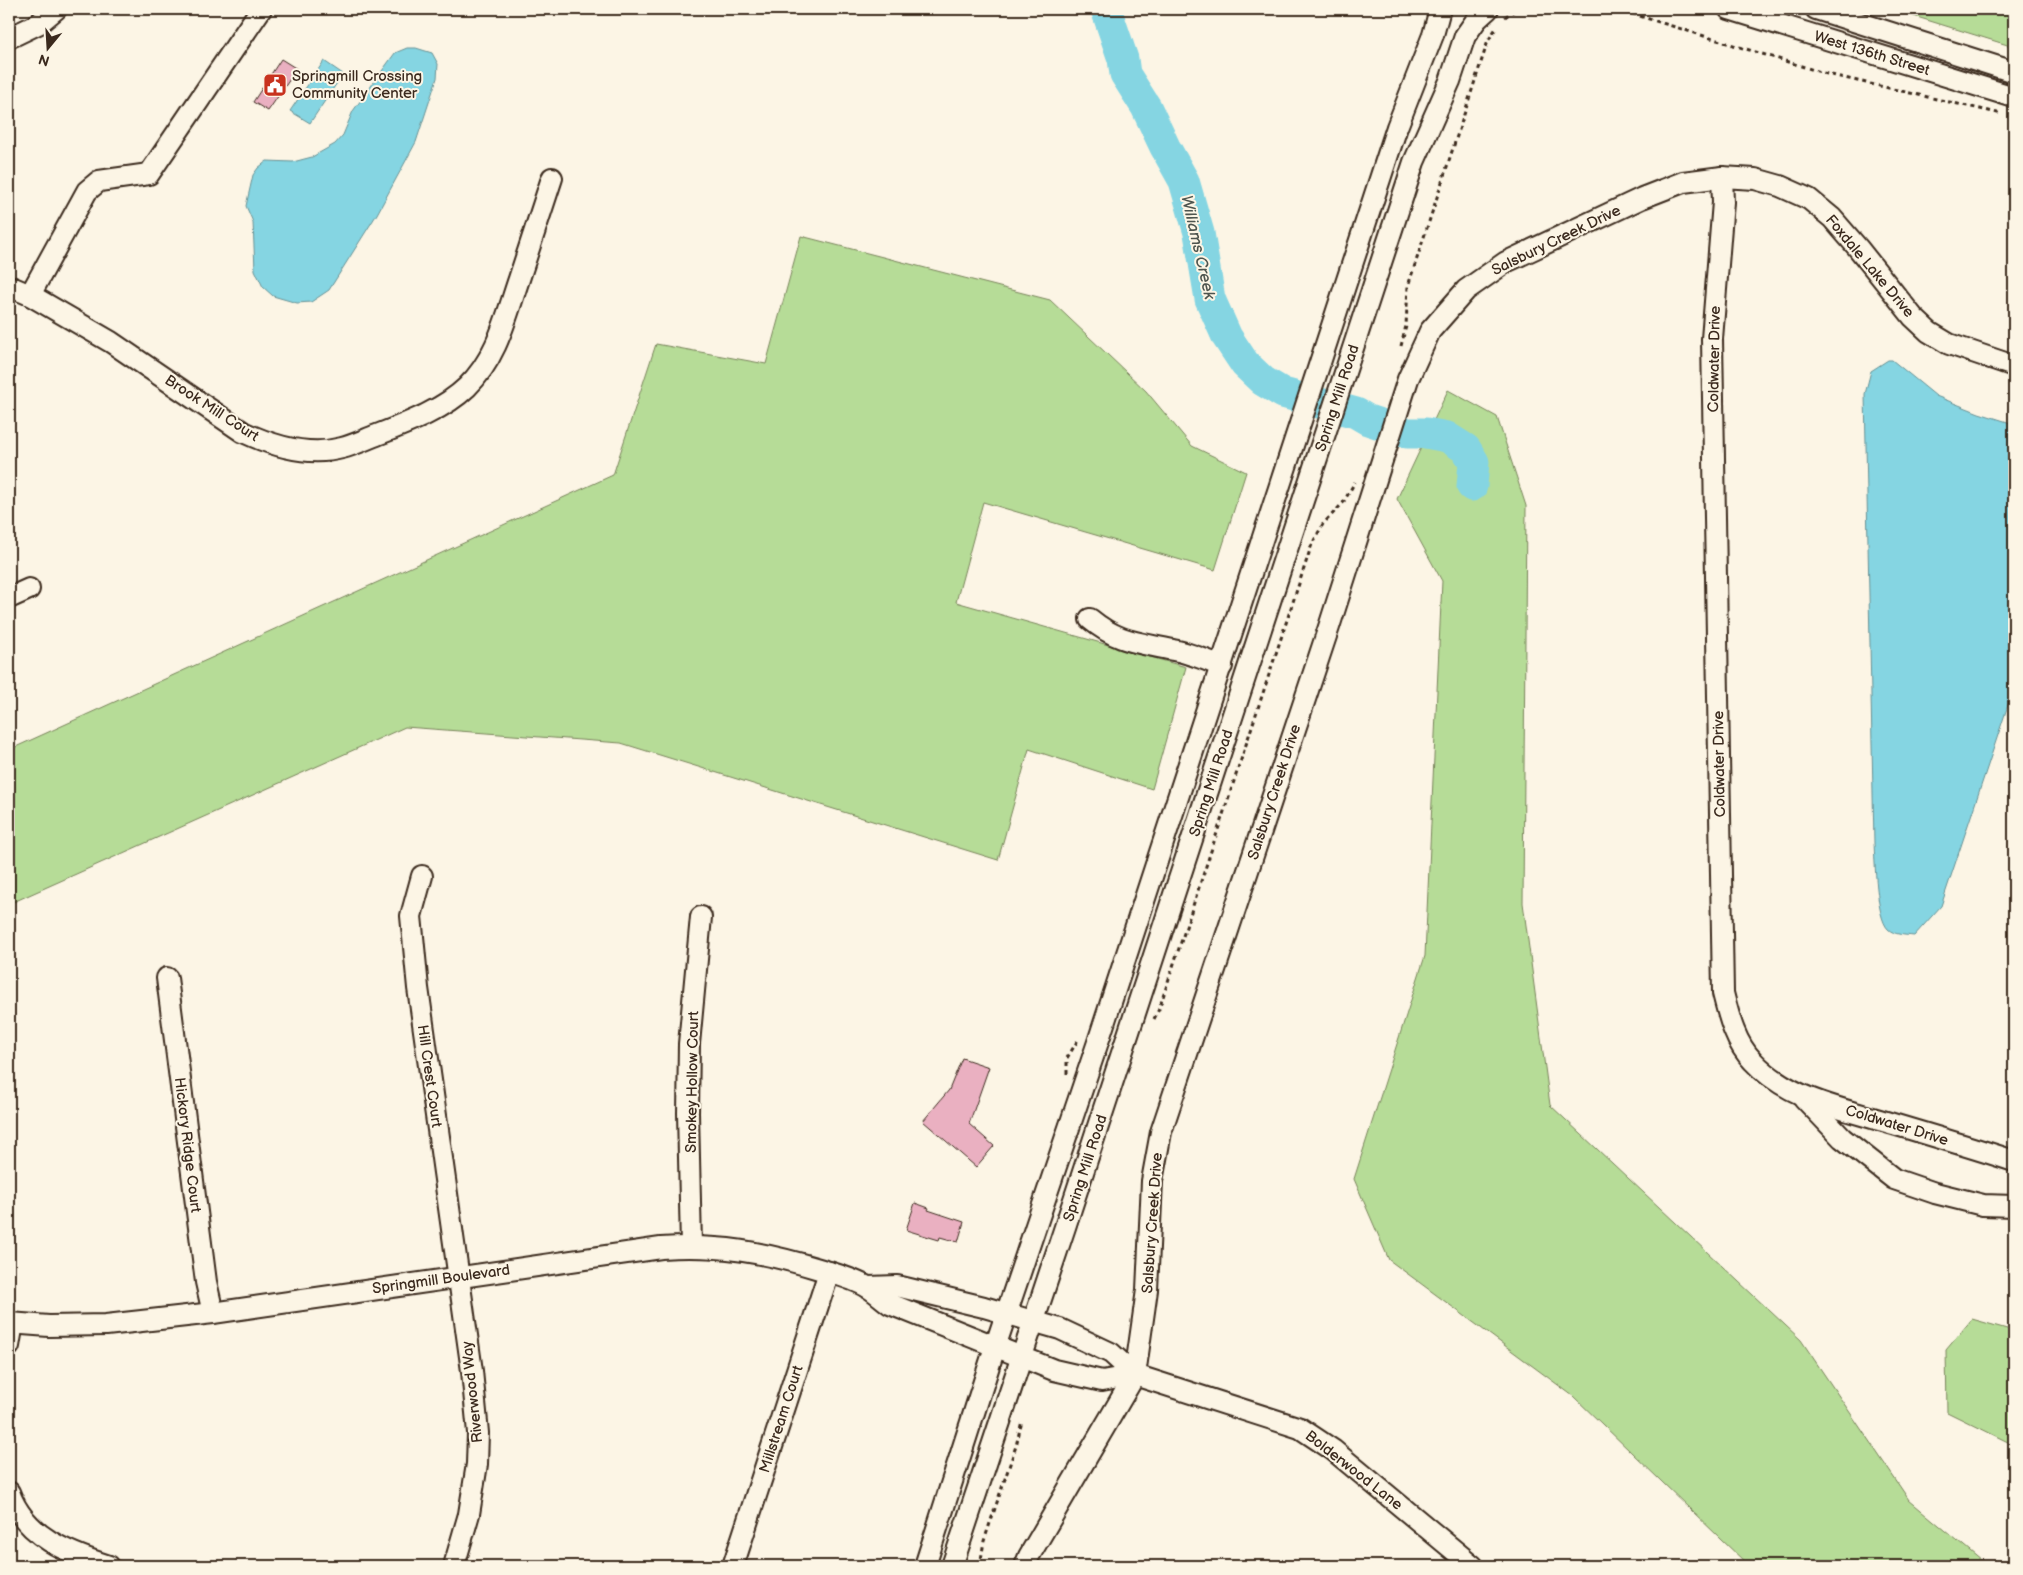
<svg xmlns="http://www.w3.org/2000/svg" width="2023" height="1575" viewBox="0 0 2023 1575" font-family="'Balsamiq Sans',sans-serif">
<style>
.green{fill:#b6dc97;stroke:#78835a}
.water{fill:#85d5e2;stroke:#679194}
.lines{fill:none;stroke-linecap:round;stroke-linejoin:round}
.river{stroke:#85d5e2;stroke-width:31}
.building{fill:#eab0c1;stroke:#3b2a1e}
.minor-casing{stroke:#3b2a1e;stroke-width:24}
.path{stroke:#3b2a1e;stroke-width:3;stroke-dasharray:4 4;stroke-linecap:butt}
.minor{stroke:#fcf5e5;stroke-width:20}
.labels{text-anchor:middle;stroke-width:4;stroke-linejoin:round;paint-order:stroke}
.street-label{font-size:15px;fill:#3b2a1e;stroke:#fcf5e5}
.poi-label{font-size:15px;fill:#3b2a1e;stroke:#fcf5e5;text-anchor:start}
.water-label{font-size:16px;font-style:italic;fill:#4e554f;stroke:#fcf5e5}
</style>
<rect width="100%" height="100%" fill="#fcf5e5"/>
<filter id="ink" filterUnits="userSpaceOnUse"><feTurbulence type="fractalNoise" baseFrequency=".02" numOctaves="2"/><feDisplacementMap in="SourceGraphic" scale="10" xChannelSelector="R" yChannelSelector="G"/><feConvolveMatrix kernelMatrix="1 2 1 2 8 2 1 2 1" color-interpolation-filters="sRGB"/></filter>
<g filter="url(#ink)">
<!-- green -->
<g class="green">
<polygon points="1891,9 2014,9 2014,47"/>
<polygon points="801,236 1050,300 1146,391 1192,446 1246,472 1215,570 983,502 956,602 1186,667 1152,789 1029,749 998,860 621,743 405,727 9,904 9,750 613,475 656,344 766,364"/>
<polygon points="1448,390 1497,417 1526,506 1523,903 1550,1105 1801,1340 1909,1500 1988,1566 1749,1566 1573,1396 1389,1260 1354,1179 1425,956 1442,581 1397,499"/>
<polygon points="1972,1319 2014,1331 2014,1445 1947,1412 1946,1350"/>
</g>
<!-- water -->
<g class="water">
<polygon points="407,48 416,48 432,53 438,64 437,78 416,142 377,214 329,290 311,302 297,303 273,296 263,287 255,270 253,222 246,206 253,175 258,168 267,161 293,162 312,157 335,144 343,135 353,111 395,53"/>
<polygon points="324,61 343,74 310,123 290,111"/>
<path d="M 1888,360 L 1892,360 L 1936,396 L 1979,413 L 2014,424 L 2014,687 L 1941,906 L 1914,936 C 1906,935 1894,935 1888,929 C 1876,917 1875,860 1874,843 L 1865,394 L 1871,371 Z"/>
</g>
<g class="lines">
<!-- river -->
<polyline class="river" points="1106,9 1123,59 1125,74 1146,107 1165,147 1184,181 1199,233 1210,299 1227,337 1245,364 1263,381 1283,393 1356,413 1368,420 1407,433 1426,433 1447,437 1466,449 1474,462 1472,486"/>
</g>
<!-- building -->
<g class="building">
<polygon points="281,59 297,69 268,111 253,102"/>
<polygon points="962,1058 989,1067 969,1124 994,1146 976,1167 923,1121 949,1090"/>
<polygon points="915,1203 929,1208 928,1210 964,1222 958,1242 940,1237 939,1240 906,1230"/>
</g>
<g class="lines">
<!-- minor casing -->
<g class="minor-casing">
<g id="minor">
<polyline points="1729,9 2014,97"/>
<polyline points="1816,9 2014,72"/>
<polyline points="9,38 38,24 56,9"/>
<path d="M 1722,177 L 1723,202 L 1712,339 L 1723,993 C 1729,1017 1735,1043 1753,1061 C 1787,1098 1837,1107 1883,1121 C 1927,1134 1971,1147 2014,1161"/>
<path d="M 9,286 L 30,295 L 111,342 L 243,432 C 273,446 309,457 342,448 C 354,445 366,439 377,435 C 408,423 443,410 467,387 C 497,358 506,317 519,279 C 530,245 541,212 552,178"/>
<polyline points="30,295 87,191 99,181 149,174 261,9"/>
<polyline points="9,598 29,589"/>
<path d="M 1090,619 C 1119,643 1138,642 1173,650 C 1190,653 1206,660 1222,666"/>
<polyline points="422,876 411,916 418,988 472,1371 478,1433 477,1464 469,1514 454,1566"/>
<polyline points="167,978 206,1282 213,1313"/>
<polyline points="1804,1098 1842,1138 1894,1179 1935,1193 1983,1205 2014,1206"/>
<polyline points="691,1246 688,1113 689,1044 701,917"/>
<polyline points="868,1287 897,1286 984,1307 1060,1329 1111,1353 1135,1375 1300,1428 1333,1450 1473,1566"/>
<path d="M 9,1323 L 49,1326 L 106,1325 L 213,1313 L 661,1248 C 719,1244 763,1252 819,1269 C 835,1274 855,1279 869,1288 C 877,1293 883,1299 890,1304 L 1054,1370 L 1102,1381 L 1135,1375"/>
<polyline points="9,1346 13,1323"/>
<path d="M 9,1492 C 25,1537 68,1553 109,1566"/>
<polyline points="733,1566 829,1272"/>
<polyline points="925,1566 995,1347 1097,1045 1397,127 1433,35 1440,9"/>
<polyline points="952,1566 1065,1227 1414,162 1450,81 1465,36 1477,19 1488,9"/>
<polyline points="1025,1566 1029,1556 1135,1375 1147,1290 1152,1181 1161,1132 1329,627 1408,379 1430,331 1466,290 1506,262 1642,198 1683,182 1722,177 1755,179 1780,186 1809,199 1832,218 1858,248 1913,317 1929,332 1949,344 2014,366"/>
</g>
</g>
<!-- path -->
<g class="path">
<polyline points="1617,9 1827,74 2002,114"/>
<polyline points="1505,17 1516,9"/>
<polyline points="1401,346 1406,326 1408,286 1488,41 1496,28"/>
<polyline points="1154,1019 1159,1009 1312,544 1323,524 1343,503 1355,482"/>
<polyline points="1067,1074 1067,1058 1078,1040"/>
<polyline points="980,1566 984,1541 1016,1446 1022,1421"/>
</g>
<!-- minor -->
<use href="#minor" class="minor"/>
</g>
</g>
<!-- icons -->
<defs>
<g id="civic-square" transform="scale(1.25)"><rect x="-9" y="-9" width="18" height="18" rx="4" fill="#c8321e" stroke="#fcf5e5"/><path d="M-.6-6.5H3V-4.5H.6V-3L4-1V1h2V6H-6V1h2V-1L-.6-3ZM-1.2 2.5V6h2.4V2.5Z" fill="#fff"/></g>
</defs>
<g fill-rule="evenodd">
<use href="#civic-square" x="275" y="85"/>
</g>
<g class="labels">
<!-- street labels -->
<g class="street-label">
<text transform="translate(1872 53) rotate(17)" y="5">West 136th Street</text>
<text transform="translate(1556 240) rotate(-26)" y="5">Salsbury Creek Drive</text>
<text transform="translate(1870 266) rotate(50)" y="5">Foxdale Lake Drive</text>
<text transform="translate(1714 359) rotate(-89)" y="5">Coldwater Drive</text>
<text transform="translate(1337 398) rotate(-72)" y="5">Spring Mill Road</text>
<text transform="translate(212 408) rotate(33)" y="5">Brook Mill Court</text>
<text transform="translate(1719 764) rotate(-91)" y="5">Coldwater Drive</text>
<text transform="translate(1211 783) rotate(-72)" y="5">Spring Mill Road</text>
<text transform="translate(1274 792) rotate(-72)" y="5">Salsbury Creek Drive</text>
<text transform="translate(430 1076) rotate(82)" y="5">Hill Crest Court</text>
<text transform="translate(692 1082) rotate(-89)" y="5">Smokey Hollow Court</text>
<text transform="translate(1897 1125) rotate(17)" y="5">Coldwater Drive</text>
<text transform="translate(188 1145) rotate(83)" y="5">Hickory Ridge Court</text>
<text transform="translate(1085 1168) rotate(-72)" y="5">Spring Mill Road</text>
<text transform="translate(1152 1223) rotate(-86)" y="5">Salsbury Creek Drive</text>
<text transform="translate(441 1279) rotate(-8)" y="5">Springmill Boulevard</text>
<text transform="translate(472 1392) rotate(-96)" y="5">Riverwood Way</text>
<text transform="translate(781 1419) rotate(-72)" y="5">Millstream Court</text>
<text transform="translate(1354 1470) rotate(38)" y="5">Bolderwood Lane</text>
</g>
<!-- poi labels -->
<g class="poi-label">
<text x="292" y="81">Springmill Crossing<tspan x="292" dy="17">Community Center</tspan></text>
</g>
<!-- water labels -->
<g class="water-label">
<text transform="translate(1199 247) rotate(77)" y="6">Williams Creek</text>
</g>
</g>
<!-- margin -->
<rect width="2023" height="1575" fill="none" stroke="#fcf5e5" stroke-width="30"/>
<rect x="15" y="15" width="1993" height="1545" fill="none" stroke="#3b2a1e" stroke-width="2" filter="url(#ink)"/>
<!-- north arrow -->
<g transform="translate(48 48) rotate(198)" stroke="#fcf5e5" stroke-width="4" paint-order="stroke">
<path d="M0-4L9 19L0 12L-9 19Z" fill="#3b2a1e"/>
<text y="-8" font-size="14" font-weight="bold" text-anchor="middle" fill="#3b2a1e">N</text>
</g>
</svg>
